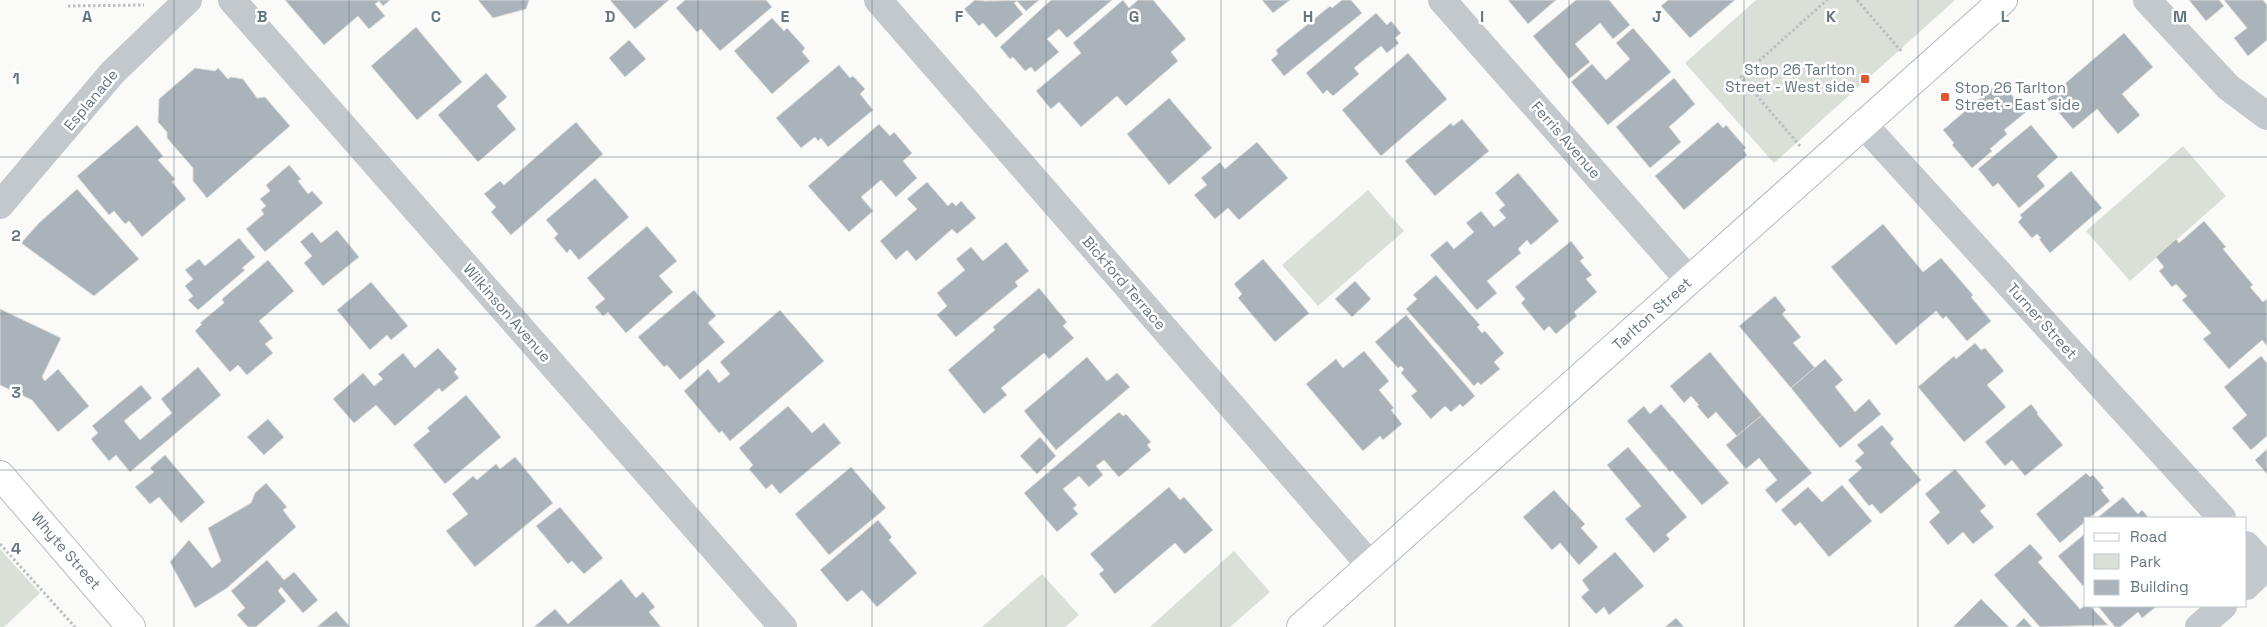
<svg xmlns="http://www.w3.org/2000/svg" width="2267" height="627" viewBox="0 0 2267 627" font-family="'Space Grotesk',sans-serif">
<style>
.green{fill:#dadfd7}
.building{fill:#aab3b9;stroke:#dcdcda}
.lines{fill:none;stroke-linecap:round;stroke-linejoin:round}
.secondary-casing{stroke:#b3babf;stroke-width:30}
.path{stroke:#bbbfc2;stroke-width:3;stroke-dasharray:2.5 2.5;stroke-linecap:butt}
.street{stroke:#c3c8cc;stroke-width:28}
.secondary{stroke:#fff;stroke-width:28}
.grid{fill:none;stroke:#657683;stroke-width:1;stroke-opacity:0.55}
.poi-dot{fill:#e4572e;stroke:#fff;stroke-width:2}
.labels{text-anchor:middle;stroke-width:5;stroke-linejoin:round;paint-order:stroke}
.poi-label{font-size:15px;fill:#657683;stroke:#fff;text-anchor:end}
.street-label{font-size:15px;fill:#657683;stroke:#fff}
.grid-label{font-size:16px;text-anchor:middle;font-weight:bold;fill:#657683;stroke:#fff;stroke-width:5;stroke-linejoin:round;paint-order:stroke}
</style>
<rect width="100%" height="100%" fill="#fafaf8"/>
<!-- green -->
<g class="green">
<polygon points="1756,0 1955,0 1774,163 1685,63"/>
<polygon points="2183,146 2226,196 2130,281 2086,231"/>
<polygon points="1368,190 1404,231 1318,306 1282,265"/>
<polygon points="0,549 40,593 4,627 0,627"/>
<polygon points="1234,551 1270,592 1230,627 1150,627"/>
<polygon points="1042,574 1079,615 1065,627 982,627"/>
</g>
<!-- building -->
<g class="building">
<polygon points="285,0 390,0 383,6 379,1 375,4 385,16 369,29 358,16 324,45"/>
<polygon points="478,0 529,0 526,9 493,18"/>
<polygon points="610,0 669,0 635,29"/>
<polygon points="685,0 766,0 772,7 720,51 701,29 697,32 676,8"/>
<polygon points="975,0 985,1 1039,0 1026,11 1017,1 1014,3 1023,14 996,38 983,23 979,26 964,9"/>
<polygon points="1051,0 1112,0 1067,38 1059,29 1047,39 1059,52 1035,72 1031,67 1025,71 1013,57 1010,59 1000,47"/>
<polygon points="1123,0 1129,8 1138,0 1153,0 1186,39 1171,52 1178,61 1126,106 1117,96 1081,127 1059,102 1051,109 1036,91 1081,53 1073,43"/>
<polygon points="1262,0 1290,0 1273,13"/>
<polygon points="1342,0 1351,0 1362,13 1284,76 1271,60 1278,54 1276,50 1330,6 1332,8"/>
<polygon points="1508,0 1556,0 1528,24"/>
<polygon points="1576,0 1609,0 1630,25 1613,39 1600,23 1575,44 1590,62 1569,79 1533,36"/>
<polygon points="1668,0 1735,0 1690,38 1661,6"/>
<polygon points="2189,0 2219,0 2224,6 2206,21"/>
<polygon points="2224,0 2263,0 2267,5 2267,40 2248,56 2234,38 2247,28"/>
<polygon points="1376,13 1387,25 1391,21 1401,33 1395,38 1399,43 1387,53 1381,46 1354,68 1359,74 1333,96 1327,90 1323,94 1306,73"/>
<polygon points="772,18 784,31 787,28 805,48 802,52 810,61 772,94 734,51"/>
<polygon points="416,27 462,82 417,120 371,66"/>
<polygon points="1633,28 1671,72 1608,125 1571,82 1592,64 1606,80 1630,59 1616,43"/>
<polygon points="2124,33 2153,67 2122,94 2140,115 2118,134 2097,109 2073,129 2047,99"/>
<polygon points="629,40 646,59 625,77 609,58"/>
<polygon points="1408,53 1447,99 1381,156 1342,110"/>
<polygon points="839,65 850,78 853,76 865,89 860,94 873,110 828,147 821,138 818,141 815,137 801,148 776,118"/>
<polygon points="195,68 215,71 218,68 228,79 231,77 243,79 257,98 265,97 290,126 207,198 193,181 193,168 167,138 167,132 158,122 159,99"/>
<polygon points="486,73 507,97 497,106 516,129 478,162 438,115"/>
<polygon points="1674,78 1695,104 1669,127 1681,142 1650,168 1616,127"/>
<polygon points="2000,81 2026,112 2004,130 2007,134 1990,149 1992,151 1972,168 1952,145 1954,143 1943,130"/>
<polygon points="1169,98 1212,148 1169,185 1127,134"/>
<polygon points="1462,119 1489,151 1435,196 1405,161 1451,123 1453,126"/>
<polygon points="576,122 603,154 511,235 491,212 496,207 484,194 500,181 504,185"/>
<polygon points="1718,122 1723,128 1726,125 1746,148 1743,150 1747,155 1684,210 1655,176"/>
<polygon points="879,124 890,136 894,132 912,153 903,161 917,178 896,197 881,180 861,197 873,211 849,232 808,186"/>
<polygon points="137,125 163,156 158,160 175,179 172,182 186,199 142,237 129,221 125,224 114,211 109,215 77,176"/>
<polygon points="2031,125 2058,157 2037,176 2045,186 2019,208 1998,183 1993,187 1978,169"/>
<polygon points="1257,142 1288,178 1239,220 1228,208 1215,219 1194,195 1207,185 1201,178 1220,162 1225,169"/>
<polygon points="289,165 301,179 298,181 308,194 312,191 323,203 265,252 246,229 264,214 261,210 266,206 260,199 270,191 266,185"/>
<polygon points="2071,171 2102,208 2050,253 2039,239 2041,238 2037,234 2032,238 2018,222 2022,218 2020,215"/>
<polygon points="1518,173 1559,221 1531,245 1527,240 1518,249 1521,253 1487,281 1497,293 1477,310 1430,255 1447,241 1454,249 1474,232 1466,223 1481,211 1494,227 1506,218 1499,210 1505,205 1495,193"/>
<polygon points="595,178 629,217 579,260 570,249 567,253 554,238 558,234 546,220"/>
<polygon points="927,182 948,206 952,202 956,206 961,201 976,218 957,234 952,229 916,261 907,250 896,260 880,241 917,209 907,199"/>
<polygon points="77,189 139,259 94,296 21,243 39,223"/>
<polygon points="2204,221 2226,247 2223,249 2253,285 2250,287 2263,302 2267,299 2267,346 2262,340 2229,369 2203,339 2211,333 2182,300 2187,296 2176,284 2172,287 2159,271 2164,267 2156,257 2176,239 2179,243"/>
<polygon points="1883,224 1923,272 1941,258 1973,295 1971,297 1991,321 1967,341 1946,316 1943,319 1936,311 1896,345 1831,267"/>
<polygon points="647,226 677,261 659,276 673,292 626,333 608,312 603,316 595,307 605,299 587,278"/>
<polygon points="337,230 359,257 323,286 304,263 312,256 300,242 312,232 321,243"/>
<polygon points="239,238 255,257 242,268 245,270 198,310 188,300 193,296 185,286 193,279 185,270 199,259 205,266"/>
<polygon points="1571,241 1584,258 1580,261 1592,275 1586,279 1597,292 1574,312 1577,316 1556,334 1549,326 1544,331 1521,303 1525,299 1515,287"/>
<polygon points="1006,242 1029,271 1015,282 1018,286 956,337 937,315 947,306 937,293 965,270 956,259 971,247 983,261"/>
<polygon points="1263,259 1309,313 1275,342 1238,298 1242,294 1234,284"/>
<polygon points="268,260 294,291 259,321 273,338 265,344 273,353 247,375 238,365 230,372 195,331 202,324 200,323 224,303 222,299"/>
<polygon points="1436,275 1480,325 1477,327 1482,333 1485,331 1504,353 1494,362 1500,369 1481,385 1478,382 1474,386 1406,309 1417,299 1413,295"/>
<polygon points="1355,281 1371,299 1352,317 1335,299"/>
<polygon points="371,282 408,326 391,340 387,335 370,350 337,310"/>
<polygon points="1039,288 1067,322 1063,326 1074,338 1049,359 1044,353 1001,388 1007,395 984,414 948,370 995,330 993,327"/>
<polygon points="694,290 716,316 708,323 725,342 680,380 667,365 664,367 638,337"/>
<polygon points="1775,296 1786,310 1782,314 1801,337 1793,343 1815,368 1791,388 1739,326"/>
<polygon points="0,309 61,338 42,377 45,381 58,369 89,406 58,432 32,400 0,385"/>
<polygon points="780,310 824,361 730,441 722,431 719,433 684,391 708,369 719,383 730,374 720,362"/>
<polygon points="1406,315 1475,396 1463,407 1460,404 1451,412 1445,406 1431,419 1411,396 1417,391 1401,373 1404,369 1401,366 1398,368 1375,342"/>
<polygon points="1975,343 1981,350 1985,348 2004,371 1987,385 2006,407 1964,442 1918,387 1954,356 1956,359"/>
<polygon points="438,348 457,369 454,372 459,378 442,392 439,388 395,426 376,405 354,423 333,399 363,373 374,386 383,379 378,374 403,353 415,368"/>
<polygon points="1364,351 1389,381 1379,390 1394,408 1391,410 1402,424 1383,440 1380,436 1363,451 1306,384 1336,359 1343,368"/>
<polygon points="1710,352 1762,415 1737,436 1716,412 1708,419 1697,406 1699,405 1691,396 1684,403 1670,386"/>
<polygon points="2261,356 2267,363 2267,436 2251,450 2232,428 2247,415 2224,387"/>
<polygon points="1087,357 1107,381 1117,373 1130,387 1056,450 1024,411"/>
<polygon points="1825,359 1843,380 1835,387 1855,412 1869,399 1881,414 1840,448 1791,388"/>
<polygon points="198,367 221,395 130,472 116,455 109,461 91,439 98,433 92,426 141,385 152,398 124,421 140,440 172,413 161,399"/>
<polygon points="466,395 501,437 445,484 413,445 430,431 427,428"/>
<polygon points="1661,404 1729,483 1702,505 1672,470 1670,472 1627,421 1644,406 1650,414"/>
<polygon points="2031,404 2038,413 2037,414 2063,445 2025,476 2012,460 2005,466 1985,442"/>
<polygon points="788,406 812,433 824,423 841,443 780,494 772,484 766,489 749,469 753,465 739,448"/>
<polygon points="1119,412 1123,416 1126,414 1151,442 1147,445 1151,450 1119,477 1104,460 1096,466 1103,475 1089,487 1079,476 1063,489 1077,505 1073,508 1078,514 1057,532 1024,493"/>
<polygon points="1762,415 1812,473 1776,503 1765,490 1777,480 1759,458 1746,469 1726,445"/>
<polygon points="268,419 284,437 264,455 247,437"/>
<polygon points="1882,425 1894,439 1890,443 1921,480 1881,514 1872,504 1869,506 1848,480 1862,468 1855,461 1864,453 1857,445"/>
<polygon points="1040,437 1056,456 1037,474 1020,456"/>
<polygon points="1628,447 1687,517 1666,535 1670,539 1654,553 1625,519 1641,506 1607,465"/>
<polygon points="2267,449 2267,474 2255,460"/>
<polygon points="165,455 205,502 181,523 159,497 150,504 135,487 154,472 150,468"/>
<polygon points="515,457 553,503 475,567 446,531 468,514 452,494 473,476 477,480 496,464 500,469"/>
<polygon points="851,467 886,508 829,555 795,514"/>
<polygon points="1955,469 1986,506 1980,511 1994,527 1973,544 1963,532 1948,545 1929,522 1940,512 1925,494"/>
<polygon points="2086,473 2090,477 2093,475 2104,488 2101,490 2110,501 2089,518 2086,518 2086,521 2060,543 2036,514"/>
<polygon points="266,483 287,507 283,510 296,527 227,588 195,608 170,562 189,540 212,568 221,561 208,528 251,503 255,493"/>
<polygon points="1842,485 1872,521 1829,557 1800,522 1795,526 1781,510 1808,487 1822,502"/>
<polygon points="1169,487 1180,500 1184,497 1213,530 1185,554 1175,543 1115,594 1099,574 1104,570 1090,554"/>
<polygon points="1554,490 1585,524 1581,528 1598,547 1579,565 1560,543 1552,550 1523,517"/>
<polygon points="2123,497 2138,514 2142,510 2149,518 2097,518"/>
<polygon points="560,507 603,558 584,574 572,561 568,564 536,526"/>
<polygon points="878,520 892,537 889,540 917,573 877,607 862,590 847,602 820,570"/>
<polygon points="2086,533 2086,584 2083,586 2058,556"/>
<polygon points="2030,544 2043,558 2038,562 2080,609 2086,605 2090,606 2108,625 2040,627 1994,575"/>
<polygon points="1615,552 1644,586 1609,615 1604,607 1596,614 1581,597 1589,590 1582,580"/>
<polygon points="267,560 284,580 294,572 318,600 303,613 281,587 278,591 286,601 256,627 248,627 237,615 245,608 231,591"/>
<polygon points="621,579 636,598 643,592 655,607 649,612 661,627 534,627 555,609 568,624"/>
<polygon points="1981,599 2009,627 1953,627"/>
<polygon points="2098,606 2157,606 2142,618 2138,612 2120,627 2115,627"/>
<polygon points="336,611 350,627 317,627"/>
<polygon points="1676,618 1684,627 1665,627"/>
<polygon points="2024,618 2032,627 2015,627"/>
</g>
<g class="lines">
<!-- secondary casing -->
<g class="secondary-casing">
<g id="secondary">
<polyline points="0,475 131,627"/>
<polyline points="1301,627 2003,0"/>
</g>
</g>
<!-- path -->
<g class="path">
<polyline points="1857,0 1902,52"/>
<polyline points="68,6 144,5"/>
<polyline points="1800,146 1741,77 1827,0"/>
<polyline points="0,544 75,627"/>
</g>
<!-- street -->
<g class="street">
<polyline points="232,0 783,627"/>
<polyline points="878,0 1371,566"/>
<polyline points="1442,0 1689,280"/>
<polyline points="2147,0 2228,87 2267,116"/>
<polyline points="1863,124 2222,518"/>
<polyline points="0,205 113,72 188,0"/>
<polyline points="2246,545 2267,568"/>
<polyline points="2246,586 2266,567"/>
<polyline points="2199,627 2223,606"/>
</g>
<!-- secondary -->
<use href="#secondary" class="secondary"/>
</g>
<!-- grid -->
<path class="grid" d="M 174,0 L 174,627M 349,0 L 349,627M 523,0 L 523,627M 698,0 L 698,627M 872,0 L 872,627M 1046,0 L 1046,627M 1221,0 L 1221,627M 1395,0 L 1395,627M 1569,0 L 1569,627M 1744,0 L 1744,627M 1918,0 L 1918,627M 2093,0 L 2093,518M 0,157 L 2267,157M 0,314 L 2267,314M 0,470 L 2267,470M 2093,606 L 2093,627"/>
<!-- markers -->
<g class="poi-dot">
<rect x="1860" y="74" width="10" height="10" rx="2.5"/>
<rect x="1940" y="92" width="10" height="10" rx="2.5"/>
</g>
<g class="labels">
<!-- poi labels -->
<g class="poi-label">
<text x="1855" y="75">Stop 26 Tarlton<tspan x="1855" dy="17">Street - West side</tspan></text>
<text x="1955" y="93" text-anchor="start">Stop 26 Tarlton<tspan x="1955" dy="17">Street - East side</tspan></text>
</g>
<!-- street labels -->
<g class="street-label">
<text transform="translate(91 100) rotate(-50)" y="5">Esplanade</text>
<text transform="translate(1566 140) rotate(49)" y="5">Ferris Avenue</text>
<text transform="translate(1124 283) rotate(49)" y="5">Bickford Terrace</text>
<text transform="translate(507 313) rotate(49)" y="5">Wilkinson Avenue</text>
<text transform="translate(1652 314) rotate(-42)" y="5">Tarlton Street</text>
<text transform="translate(2042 321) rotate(48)" y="5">Turner Street</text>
<text transform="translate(66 551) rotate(49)" y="5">Whyte Street</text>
</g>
</g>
<g class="grid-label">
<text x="87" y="22">A</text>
<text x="262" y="22">B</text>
<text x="436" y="22">C</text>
<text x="610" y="22">D</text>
<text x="785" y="22">E</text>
<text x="959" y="22">F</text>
<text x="1134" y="22">G</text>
<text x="1308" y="22">H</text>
<text x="1482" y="22">I</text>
<text x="1657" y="22">J</text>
<text x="1831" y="22">K</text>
<text x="2005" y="22">L</text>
<text x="2180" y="22">M</text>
<text x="16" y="84">1</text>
<text x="16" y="241">2</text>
<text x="16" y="398">3</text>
<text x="16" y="554">4</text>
</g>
<!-- legend -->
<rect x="2084" y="517" width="162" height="90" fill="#ffffff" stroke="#c1c8cd"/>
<rect x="2094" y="533" width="25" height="8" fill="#ffffff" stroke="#c1c8cd"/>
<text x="2130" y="542" font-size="15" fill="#657683">Road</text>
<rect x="2094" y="554" width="25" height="15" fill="#dadfd7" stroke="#c1c8cd"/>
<text x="2130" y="567" font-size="15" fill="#657683">Park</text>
<rect x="2094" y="580" width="25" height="15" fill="#aab3b9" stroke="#c1c8cd"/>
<text x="2130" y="592" font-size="15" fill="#657683">Building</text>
</svg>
